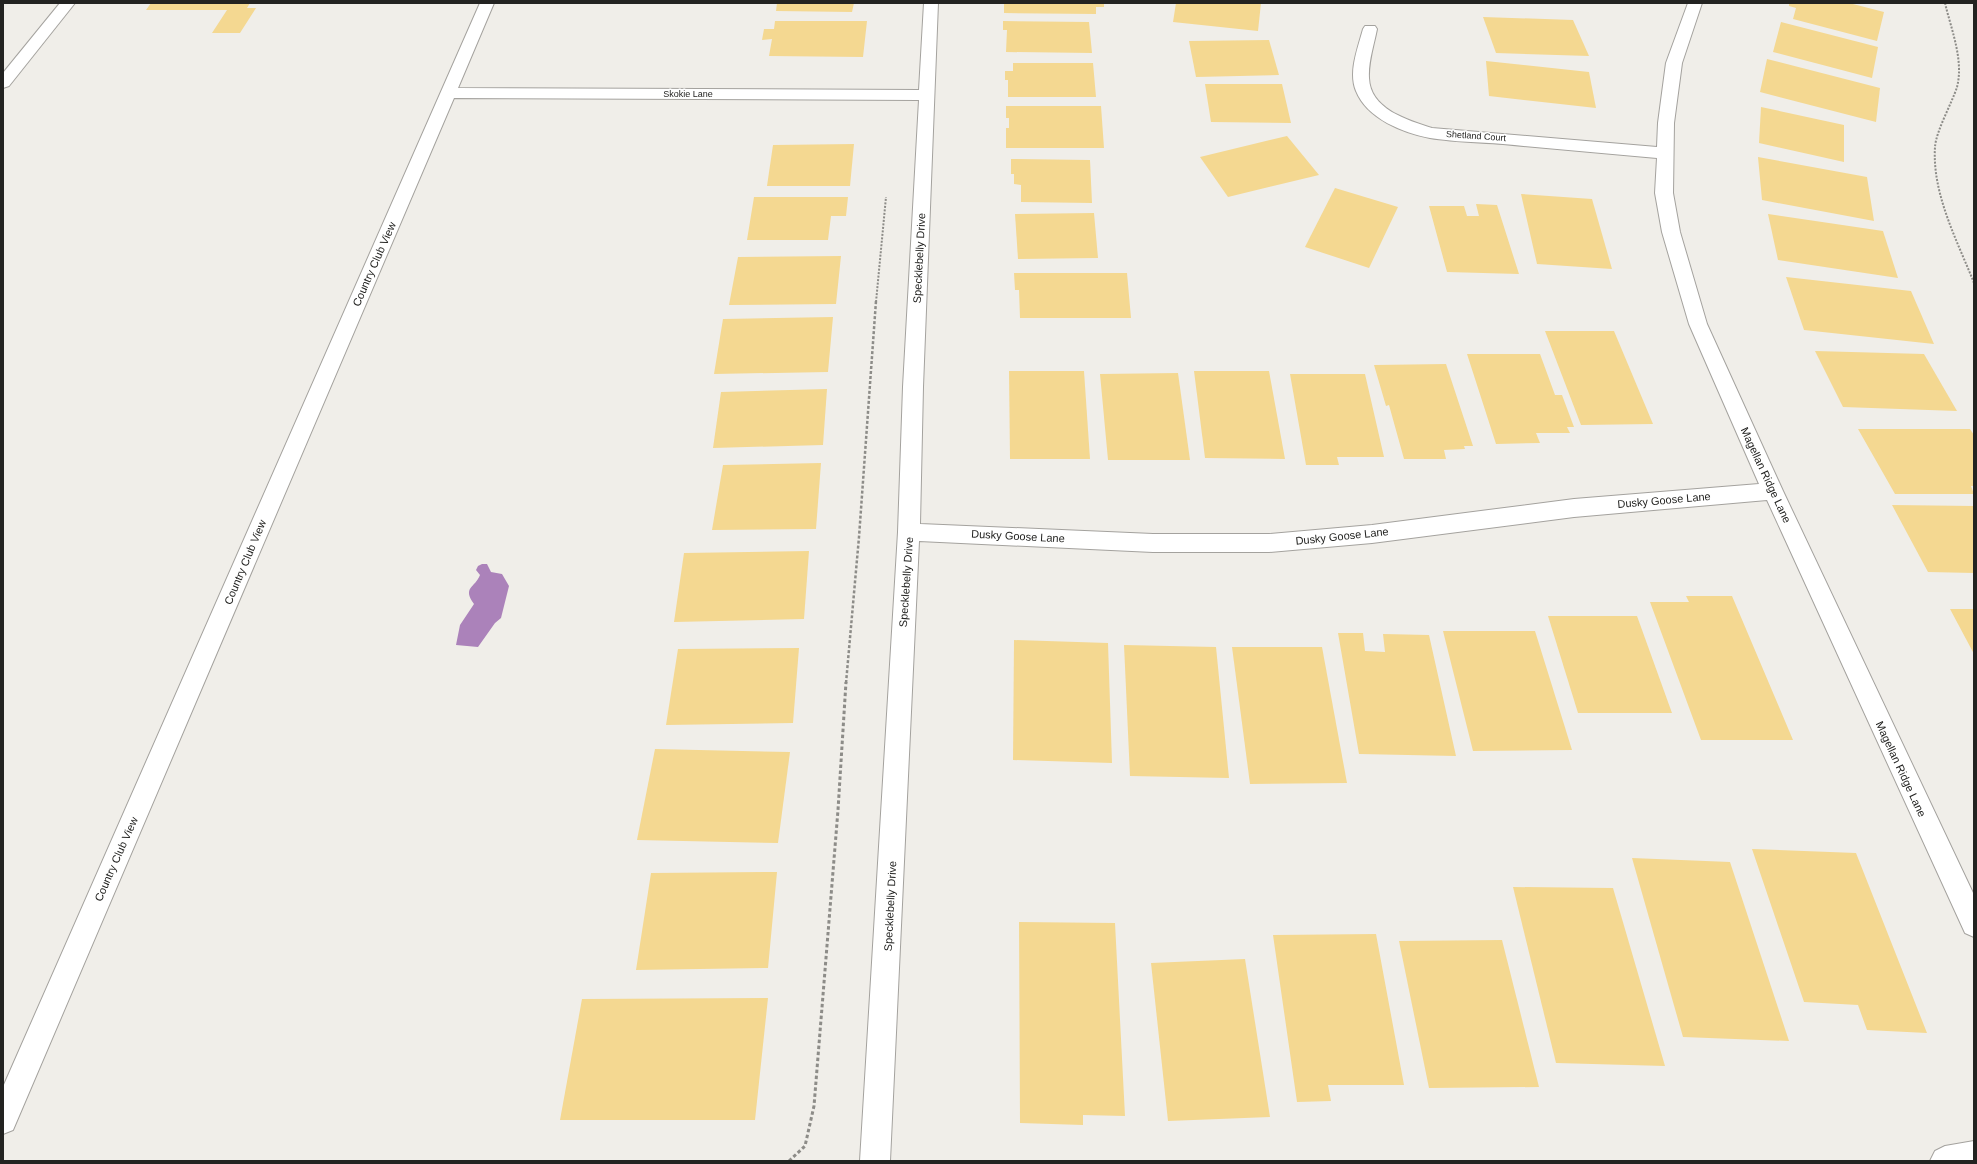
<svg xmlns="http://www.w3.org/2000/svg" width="1977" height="1164" viewBox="0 0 1977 1164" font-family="Helvetica,sans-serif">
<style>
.water{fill:#ab82ba}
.building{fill:#f4d891}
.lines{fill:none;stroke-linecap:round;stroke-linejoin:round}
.street-casing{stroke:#a4a29e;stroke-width:2}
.path-far2{stroke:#8d8c88;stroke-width:2;stroke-dasharray:2 1.5;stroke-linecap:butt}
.path-far1{stroke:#8d8c88;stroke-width:2.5;stroke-dasharray:3 2;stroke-linecap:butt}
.path{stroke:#8d8c88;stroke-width:3;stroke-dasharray:3.5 2.5;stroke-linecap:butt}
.street{fill:#fff;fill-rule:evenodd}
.labels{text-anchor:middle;stroke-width:3;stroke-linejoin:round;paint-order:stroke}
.far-street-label{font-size:9px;fill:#232321;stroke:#fff}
.street-label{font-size:11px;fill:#232321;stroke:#fff}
</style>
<rect width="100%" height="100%" fill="#f0eee9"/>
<!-- water -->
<path class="water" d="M 482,564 L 487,564 L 491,572 L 502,574 L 509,586 L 501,618 L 495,623 L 478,647 L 456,645 L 460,625 L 474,604 C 462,587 475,588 480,575 L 476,570 L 478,566 Z"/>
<!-- building -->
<g class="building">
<polygon points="151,3 250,3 247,8 256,8 240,33 212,33 227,10 146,10"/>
<polygon points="777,3 854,3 852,12 776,11"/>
<polygon points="1004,3 1104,3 1104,7 1096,7 1096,14 1004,13"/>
<polygon points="1176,3 1261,3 1258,31 1173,22"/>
<polygon points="1789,3 1849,3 1884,12 1877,41 1793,19 1796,8 1789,6"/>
<polygon points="1483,17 1573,20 1589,56 1496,53"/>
<polygon points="775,21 867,21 863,57 769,56 772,39 762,40 764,29 774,29"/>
<polygon points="1003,21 1089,22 1092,53 1006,52 1007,30 1003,30"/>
<polygon points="1781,22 1878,47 1872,78 1773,52"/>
<polygon points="1269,40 1279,75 1196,77 1189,41"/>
<polygon points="1767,59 1880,88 1876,122 1760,92"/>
<polygon points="1486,61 1589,72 1596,108 1489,96"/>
<polygon points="1013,63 1093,63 1096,97 1008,97 1008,80 1005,80 1005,71 1013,71"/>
<polygon points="1205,84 1282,84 1291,123 1211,122"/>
<polygon points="1006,106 1101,106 1104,148 1006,148 1006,128 1009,128 1009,118 1006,118"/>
<polygon points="1761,107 1844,125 1844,162 1759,143"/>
<polygon points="1287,136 1319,175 1228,197 1200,157"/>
<polygon points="854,144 850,186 767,186 773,145"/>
<polygon points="1758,157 1867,177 1874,221 1762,200"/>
<polygon points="1011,159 1090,160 1092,203 1021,202 1021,185 1014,184 1014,174 1011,174"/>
<polygon points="1335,188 1398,207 1369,268 1305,247"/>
<polygon points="1521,194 1592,199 1612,269 1537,264"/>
<polygon points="754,197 848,197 846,216 831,216 828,240 747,240"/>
<polygon points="1476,204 1497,205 1519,274 1447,272 1429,206 1464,206 1467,216 1479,216"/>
<polygon points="1094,213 1098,258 1018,259 1015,214"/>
<polygon points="1768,214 1883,231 1898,278 1778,260"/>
<polygon points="841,256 836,304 729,305 738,257"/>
<polygon points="1014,273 1127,273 1131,318 1020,318 1019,290 1015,290"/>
<polygon points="1786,277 1911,291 1934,344 1804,330"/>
<polygon points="833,317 828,372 714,374 723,319"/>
<polygon points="1545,331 1614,331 1653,424 1581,425"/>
<polygon points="1815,351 1924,354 1957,411 1843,407"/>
<polygon points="1467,354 1540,354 1555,395 1562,395 1574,427 1567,427 1570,433 1536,433 1540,443 1496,444"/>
<polygon points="1446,364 1473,446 1464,446 1465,449 1444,450 1446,459 1404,459 1389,405 1386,406 1374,365"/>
<polygon points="1009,371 1084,371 1090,459 1010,459"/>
<polygon points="1194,371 1269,371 1285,459 1205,458"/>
<polygon points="1178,373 1190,460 1108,460 1100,374"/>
<polygon points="1290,374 1365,374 1384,457 1337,457 1339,465 1306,465"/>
<polygon points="827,389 823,445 713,448 721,392"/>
<polygon points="1858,429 1970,429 1974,435 1974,486 1971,486 1974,494 1895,494"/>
<polygon points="821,463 816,529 712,530 723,465"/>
<polygon points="1892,505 1974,506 1974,573 1928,572"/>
<polygon points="809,551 804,619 674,622 684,553"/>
<polygon points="1686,596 1732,596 1793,740 1701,740 1650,602 1689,602"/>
<polygon points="1950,609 1974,609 1974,654"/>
<polygon points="1548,616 1637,616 1672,713 1578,713"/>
<polygon points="1443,631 1535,631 1572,750 1473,751"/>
<polygon points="1338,633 1363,633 1365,651 1385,652 1383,634 1429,635 1456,756 1359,754"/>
<polygon points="1014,640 1108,643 1112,763 1013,760"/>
<polygon points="1124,645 1216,647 1229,778 1130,776"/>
<polygon points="1232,647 1322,647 1347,783 1250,784"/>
<polygon points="799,648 793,723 666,725 678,649"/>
<polygon points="655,749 790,752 778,843 637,840"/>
<polygon points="1752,849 1856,853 1927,1033 1867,1030 1858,1005 1804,1002"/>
<polygon points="1632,858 1730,862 1789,1041 1683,1037"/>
<polygon points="777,872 768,968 636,970 651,873"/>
<polygon points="1513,887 1613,888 1665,1066 1556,1063"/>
<polygon points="1019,922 1115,923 1125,1116 1083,1115 1083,1125 1020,1123"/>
<polygon points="1376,934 1404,1085 1328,1085 1331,1101 1297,1102 1273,935"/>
<polygon points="1502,940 1539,1087 1429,1088 1399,941"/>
<polygon points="1245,959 1270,1117 1168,1121 1151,963"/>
<polygon points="768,998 755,1120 560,1120 582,999"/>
</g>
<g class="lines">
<!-- street casing -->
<g class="street-casing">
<g id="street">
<polygon points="60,3 75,3 9,86 3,88 3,73"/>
<path d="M 480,3 L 494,3 L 458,88 L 919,90 L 924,3 L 938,3 L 923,387 L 920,524 L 1153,534 L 1269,534 L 1372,525 L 1574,499 L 1759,484 L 1689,324 L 1662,232 L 1655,193 L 1657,158 C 1605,153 1554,149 1503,144 C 1479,142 1454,142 1430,138 C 1404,133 1367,119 1356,91 C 1348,72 1358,48 1363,29 L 1365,26 L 1375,26 L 1377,29 C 1374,45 1368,62 1369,78 C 1370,109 1407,120 1432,128 L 1657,147 L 1658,123 L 1666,63 L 1688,3 L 1702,3 L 1682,63 L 1674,123 L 1673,193 L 1680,232 L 1707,324 L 1783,491 L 1974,895 L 1974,937 L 1965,933 L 1767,500 L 1574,517 L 1372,543 L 1269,552 L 1153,552 L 919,541 L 890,1161 L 860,1161 L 898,532 L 903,387 L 919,100 L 454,98 L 13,1130 L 3,1134 L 3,1087 Z"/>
<polygon points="1974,1141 1974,1161 1930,1161 1935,1151 1945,1146"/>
</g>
</g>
<!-- path-far2 -->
<g class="path-far2">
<path d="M 1945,3 C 1951,29 1964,60 1957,87 C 1952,103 1936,131 1935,147 C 1932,194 1957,240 1974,283"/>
<polyline points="876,302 886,197"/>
</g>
<!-- path-far1 -->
<polyline class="path-far1" points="846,683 859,537 876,301"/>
<!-- path -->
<polyline class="path" points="789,1161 805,1146 814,1106 838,810 846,682"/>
<!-- street -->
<use href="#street" class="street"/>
</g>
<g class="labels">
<!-- far-street labels -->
<g class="far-street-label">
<text x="688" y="97">Skokie Lane</text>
<text transform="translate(1476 136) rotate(4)" y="3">Shetland Court</text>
</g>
<!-- street labels -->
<g class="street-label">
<text transform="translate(919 258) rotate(-87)" y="4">Specklebelly Drive</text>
<text transform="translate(374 264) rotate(-66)" y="4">Country Club View</text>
<text transform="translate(1766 475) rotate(65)" y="4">Magellan Ridge Lane</text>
<text transform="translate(1664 500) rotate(-5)" y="4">Dusky Goose Lane</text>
<text transform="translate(1018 536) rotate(3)" y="4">Dusky Goose Lane</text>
<text transform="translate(1342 536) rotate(-6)" y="4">Dusky Goose Lane</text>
<text transform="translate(245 562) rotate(-67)" y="4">Country Club View</text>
<text transform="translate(906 582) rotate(-86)" y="4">Specklebelly Drive</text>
<text transform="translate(1901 769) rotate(65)" y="4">Magellan Ridge Lane</text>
<text transform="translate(116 859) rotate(-66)" y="4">Country Club View</text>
<text transform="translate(890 906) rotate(-87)" y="4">Specklebelly Drive</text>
</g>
</g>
<!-- border -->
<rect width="1977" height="1164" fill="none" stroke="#232321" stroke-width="8"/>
</svg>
